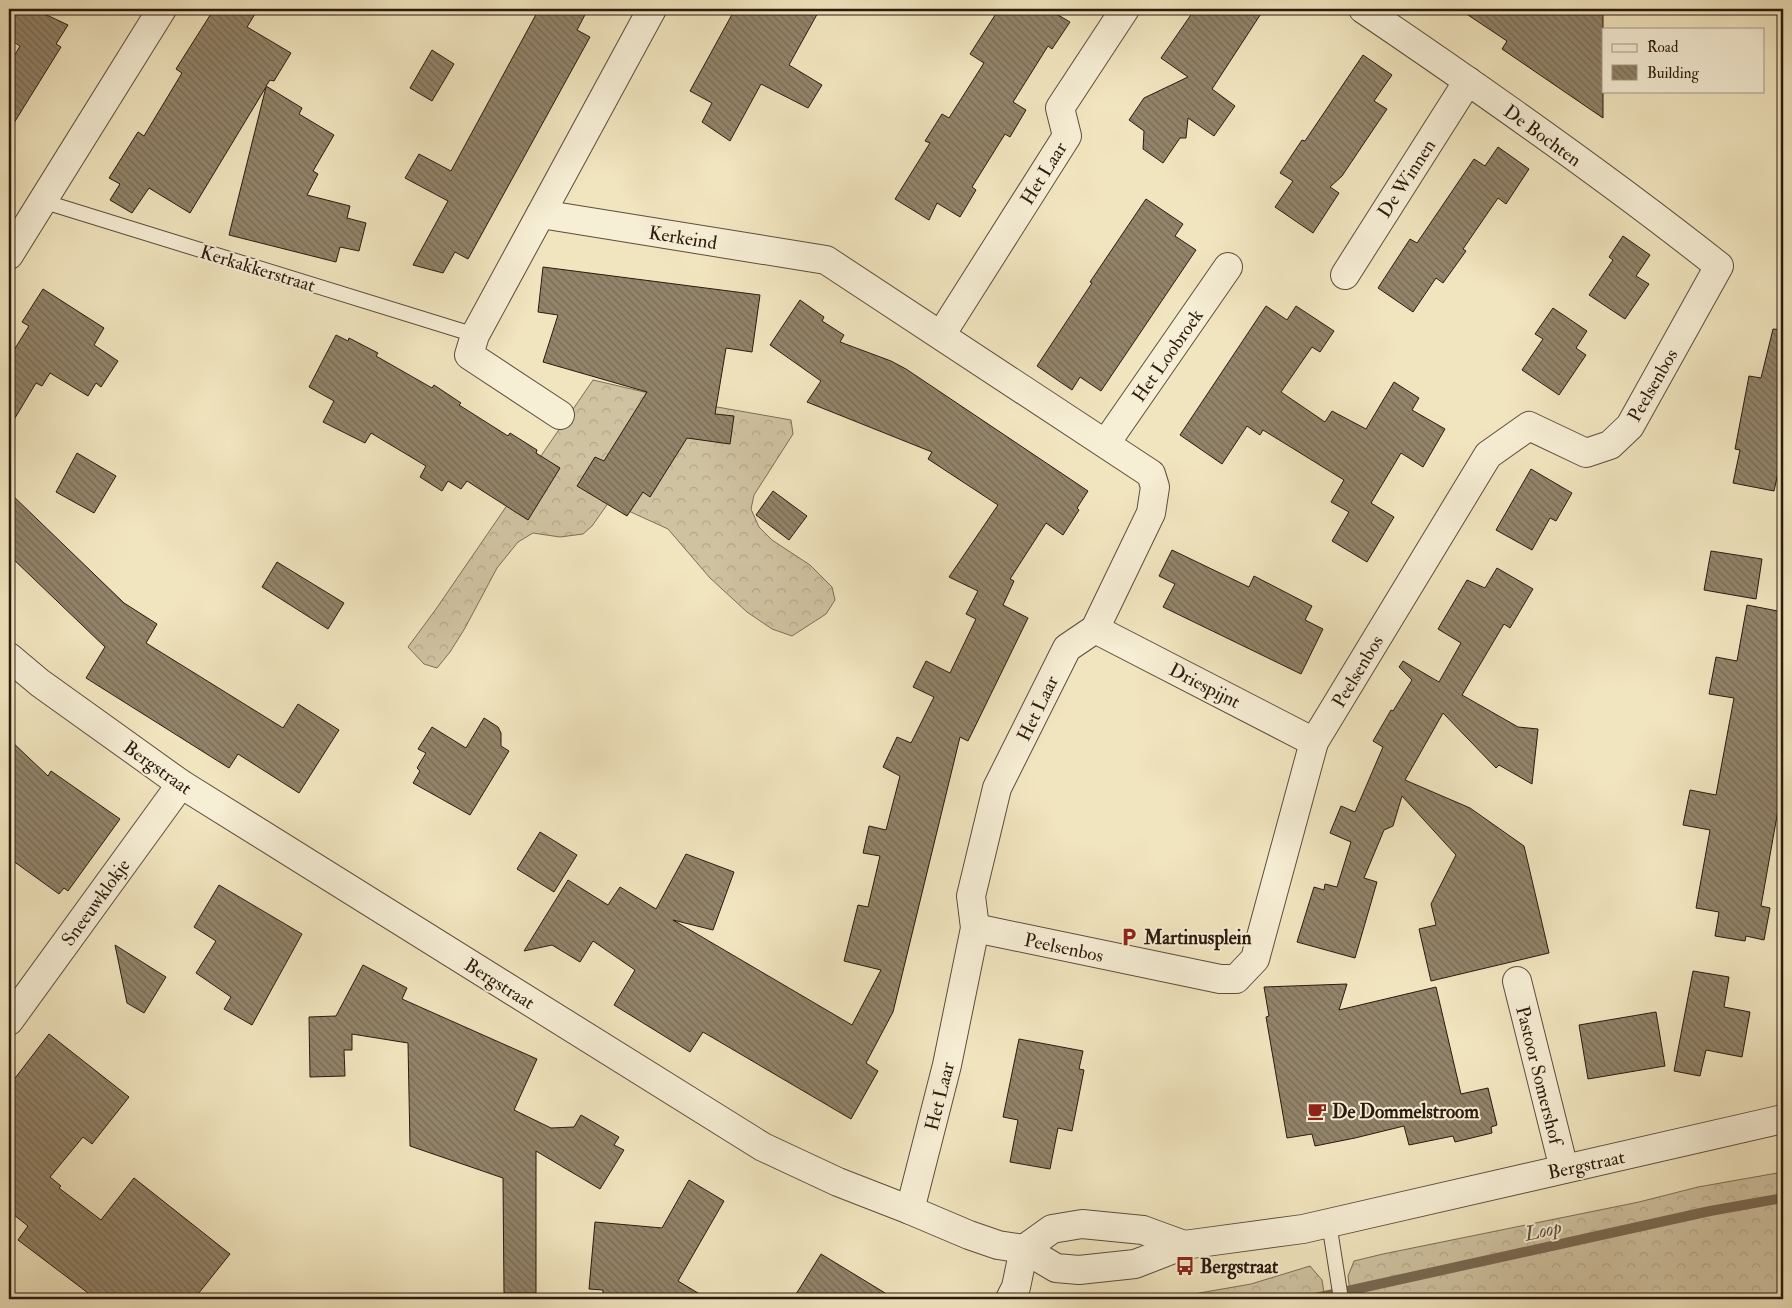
<svg xmlns="http://www.w3.org/2000/svg" width="1792" height="1308" viewBox="0 0 1792 1308" font-family="'IM FELL Double Pica',serif">
<style>
.forest{fill:url(#forest-crowns);stroke:#7d6e57}
.lines{fill:none;stroke-linecap:round;stroke-linejoin:round}
.stream{stroke:#7a6a53;stroke-width:10}
.building{fill:url(#building-back-hatch);stroke:#2b1a0d}
.service-casing{stroke:#5c4d3a;stroke-width:16}
.minor-casing{stroke:#5c4d3a;stroke-width:30}
.tertiary-casing{stroke:#5c4d3a;stroke-width:30}
.service{stroke:#f6eed5;stroke-width:14}
.minor{stroke:#f6eed5;stroke-width:28}
.tertiary{stroke:#f6eed5;stroke-width:28}
.labels{text-anchor:middle;stroke-width:4;stroke-linejoin:round;paint-order:stroke}
.street-label{font-size:19px;fill:#2b1a0d;stroke:#f6eed5}
.poi-label{font-size:19px;font-weight:bold;fill:#2b1a0d;stroke:#f6eed5;text-anchor:start}
.water-label{font-size:20px;font-style:italic;fill:#5f503c;stroke:#f6eed5}
</style>
<defs>
<pattern id="forest-crowns" width="20" height="18" patternUnits="userSpaceOnUse" patternTransform="scale(1.25)"><rect width="20" height="18" fill="#cfc2a1"/><path d="M2 6a3 3 0 1 1 6 0M12 15a3 3 0 1 1 6 0" fill="none" stroke="#b2a689"/></pattern>
<pattern id="building-back-hatch" width="6" height="6" patternUnits="userSpaceOnUse" patternTransform="scale(1.25)"><rect width="6" height="6" fill="#92846a"/><path d="M-1 5l2 2M0 0l6 6M5-1l2 2" fill="none" stroke="#776b56"/></pattern>
</defs>
<rect width="100%" height="100%" fill="#f1e5bf"/>
<filter id="stains"><feTurbulence type="fractalNoise" baseFrequency=".004" numOctaves="4"/><feColorMatrix values="0 0 0 0 .2 0 0 0 0 .09 0 0 0 0 .02 0 0 0 .5 -.17"/></filter>
<radialGradient id="worn" r=".72"><stop offset=".6" stop-color="#630" stop-opacity="0"/><stop offset="1" stop-color="#630" stop-opacity=".3"/></radialGradient>
<!-- forest -->
<g class="forest">
<polygon points="593,380 683,401 791,420 793,434 754,495 751,509 759,527 772,540 810,565 832,587 835,600 826,614 792,636 772,629 747,612 710,578 668,529 609,502 592,526 583,534 560,537 533,533 518,542 497,568 465,628 450,652 437,668 424,664 408,647 436,609"/>
<polygon points="1783,1172 1783,1286 1778,1291 1774,1299 1351,1299 1348,1276 1354,1261 1383,1254 1639,1202 1698,1187"/>
<polygon points="1310,1266 1322,1280 1325,1299 1165,1299 1251,1284"/>
</g>
<g class="lines">
<!-- stream -->
<polyline class="stream" points="1311,1299 1710,1211 1783,1198"/>
</g>
<!-- building -->
<g class="building">
<polygon points="9,9 34,9 68,25 56,44 61,47 9,131 9,65 20,46 9,39"/>
<polygon points="214,9 258,9 247,27 291,53 274,81 270,80 266,86 302,108 299,114 334,135 313,171 318,174 307,195 350,206 347,218 366,223 359,251 340,247 336,262 229,235 266,87 190,213 149,188 132,213 110,200 120,184 109,178 138,132 144,136 182,73 176,69"/>
<polygon points="539,9 588,9 577,30 590,37 468,259 455,252 443,273 413,265 448,201 405,178 419,154 451,171"/>
<polygon points="735,9 820,9 789,65 822,85 808,108 761,84 730,141 702,122 712,103 690,91"/>
<polygon points="999,9 1048,9 1070,22 1052,49 1048,46 1013,102 1026,110 1010,137 1005,134 972,187 976,190 960,217 937,203 929,220 895,199 930,143 925,141 942,114 949,118 984,63 970,54"/>
<polygon points="1195,9 1264,9 1212,89 1235,106 1214,136 1188,118 1186,138 1180,138 1163,163 1143,149 1144,131 1129,120 1144,98 1188,77 1161,58"/>
<polygon points="1459,9 1603,9 1603,118 1502,49 1507,41"/>
<polygon points="432,50 454,64 432,101 410,88"/>
<polygon points="1363,55 1392,75 1374,101 1387,109 1342,176 1330,187 1339,193 1313,233 1275,207 1293,181 1280,173 1302,140 1305,141"/>
<polygon points="1498,147 1529,169 1506,204 1498,198 1463,249 1466,251 1443,283 1436,278 1413,312 1378,288 1410,239 1417,243 1474,159 1485,166"/>
<polygon points="1146,199 1183,224 1175,236 1196,250 1101,391 1080,377 1072,390 1037,366 1092,283 1090,282"/>
<polygon points="1623,236 1650,255 1636,276 1649,284 1625,319 1589,295 1613,260 1609,257"/>
<polygon points="543,267 760,295 752,352 726,348 715,414 734,416 730,444 687,438 650,497 643,492 627,516 577,486 595,457 604,461 647,392 543,362 558,315 538,312"/>
<polygon points="43,289 104,328 94,345 118,361 101,387 96,383 88,396 50,373 42,386 36,383 9,428 9,358 29,326 22,322"/>
<polygon points="800,300 824,317 822,321 844,335 840,342 891,361 906,369 1088,491 1077,508 1079,510 1063,535 1046,523 1010,579 1014,581 1003,605 1028,618 968,741 960,737 893,1012 866,1063 878,1071 851,1119 703,1032 690,1052 614,1005 635,970 593,941 580,962 552,945 524,951 568,880 608,905 620,887 656,909 686,854 734,872 713,930 673,920 852,1025 881,970 844,961 858,905 868,907 880,856 863,853 869,826 886,830 900,776 883,767 897,737 911,743 934,697 913,687 926,661 950,673 976,619 966,614 978,591 949,577 998,505 928,459 932,452 807,402 821,381 770,345"/>
<polygon points="1266,306 1287,320 1296,306 1334,331 1320,352 1312,347 1281,392 1325,422 1332,411 1366,429 1394,382 1419,398 1412,410 1445,429 1423,467 1401,453 1371,503 1394,517 1367,562 1332,541 1349,512 1331,502 1344,480 1263,430 1260,435 1247,426 1222,464 1180,435"/>
<polygon points="1553,308 1587,331 1576,348 1586,355 1559,395 1522,370 1543,339 1535,334"/>
<polygon points="1773,329 1783,330 1783,450 1774,491 1733,483 1740,450 1735,449 1749,376 1761,378"/>
<polygon points="336,335 348,341 349,338 378,353 376,356 432,388 434,385 461,403 459,405 508,436 510,433 537,450 536,453 560,468 528,520 467,481 461,489 448,481 442,491 420,477 426,466 371,433 365,443 323,422 334,401 309,387"/>
<polygon points="77,453 116,476 94,513 56,492"/>
<polygon points="1531,469 1572,493 1556,521 1550,518 1532,550 1496,530"/>
<polygon points="773,491 807,516 789,540 756,515"/>
<polygon points="9,492 124,603 157,624 146,643 283,728 298,704 339,730 299,793 238,754 229,768 86,678 105,647 9,555"/>
<polygon points="1172,550 1249,587 1254,576 1312,606 1305,620 1323,629 1301,674 1163,607 1175,584 1159,576"/>
<polygon points="1711,551 1762,559 1756,599 1704,590"/>
<polygon points="277,562 344,603 328,629 262,587"/>
<polygon points="1497,568 1533,589 1510,628 1504,624 1462,695 1518,727 1538,729 1532,784 1499,765 1496,768 1443,713 1405,780 1470,808 1524,846 1549,953 1431,981 1419,929 1436,925 1431,904 1456,855 1402,796 1393,826 1384,830 1364,878 1377,882 1355,958 1297,942 1314,887 1324,890 1325,884 1337,887 1351,842 1330,833 1341,806 1355,812 1383,747 1373,741 1391,710 1393,711 1412,680 1399,667 1403,661 1439,682 1461,643 1438,629 1467,580 1485,588"/>
<polygon points="1747,605 1783,612 1783,811 1778,810 1761,906 1770,908 1764,940 1746,936 1745,941 1715,936 1719,912 1696,908 1710,830 1683,825 1690,790 1716,795 1734,698 1709,694 1716,657 1737,661"/>
<polygon points="484,718 498,727 501,733 501,746 509,751 470,815 413,783 420,771 417,768 426,753 418,749 432,727 466,748"/>
<polygon points="9,739 48,776 51,771 120,819 68,891 64,888 59,894 9,858"/>
<polygon points="540,832 577,855 554,892 517,869"/>
<polygon points="219,885 302,934 252,1025 224,1009 231,997 196,973 216,941 194,927"/>
<polygon points="115,945 166,977 144,1013 127,1003"/>
<polygon points="363,965 407,988 402,999 537,1059 514,1110 551,1128 574,1127 581,1115 619,1137 614,1145 624,1150 600,1189 536,1151 536,1293 504,1293 503,1178 410,1146 408,1043 352,1034 352,1050 344,1050 345,1076 310,1077 309,1017 336,1016"/>
<polygon points="1693,971 1729,977 1724,1007 1750,1012 1742,1057 1706,1050 1700,1076 1674,1071"/>
<polygon points="1347,984 1339,1010 1436,987 1461,1094 1488,1088 1497,1125 1491,1127 1492,1133 1455,1142 1453,1136 1409,1145 1404,1126 1355,1138 1315,1146 1312,1134 1287,1138 1266,1017 1269,1016 1264,987"/>
<polygon points="1656,1012 1665,1066 1588,1079 1579,1025"/>
<polygon points="49,1034 129,1097 92,1144 83,1137 50,1177 61,1186 59,1188 101,1220 134,1178 230,1254 194,1299 96,1299 18,1240 28,1226 9,1211 9,1086"/>
<polygon points="1019,1039 1083,1051 1079,1069 1084,1070 1072,1131 1058,1128 1050,1169 1010,1162 1018,1120 1003,1117"/>
<polygon points="689,1180 724,1201 678,1281 708,1299 603,1299 603,1290 589,1289 595,1222 662,1228"/>
<polygon points="821,1254 844,1268 895,1299 793,1299"/>
</g>
<g class="lines">
<!-- service casing -->
<g class="service-casing">
<g id="service">
<polyline points="42,201 475,335"/>
<polyline points="1329,1223 1341,1299"/>
</g>
</g>
<!-- minor casing -->
<g class="minor-casing">
<g id="minor">
<polyline points="541,214 826,260 1151,474 1155,487 1151,513 1095,629 1067,648 997,788 971,896 975,928 947,1065 910,1210"/>
<polyline points="9,255 162,9"/>
<polyline points="1345,275 1468,81"/>
<polyline points="941,335 1067,136 1060,108 1125,9"/>
<polyline points="560,415 469,355 475,335 652,9"/>
<polyline points="1106,443 1228,267"/>
<polyline points="1095,629 1314,742"/>
<path d="M 975,928 L 1220,979 L 1236,979 L 1255,959 L 1314,742 L 1488,455 L 1529,426 L 1586,453 L 1610,445 L 1630,426 L 1719,266 C 1604,175 1484,91 1363,9"/>
<polyline points="1517,981 1564,1169"/>
<polyline points="9,1021 181,784"/>
<polyline points="1010,1299 1016,1287 1024,1249"/>
</g>
</g>
<!-- tertiary casing -->
<g class="tertiary-casing">
<g id="tertiary">
<polyline points="9,657 40,683 181,784 763,1147 838,1182 910,1210 969,1235 998,1245 1024,1249 1056,1268 1079,1270 1135,1264 1184,1245 1303,1229 1783,1119"/>
<polyline points="1024,1249 1052,1229 1082,1224 1143,1230 1184,1245"/>
</g>
</g>
<!-- service -->
<use href="#service" class="service"/>
<!-- minor -->
<use href="#minor" class="minor"/>
<!-- tertiary -->
<use href="#tertiary" class="tertiary"/>
</g>
<!-- icons -->
<defs>
<g id="parking-bare" transform="scale(1.5)"><path d="M-3.5-5.5H1a3.5 3.5 0 0 1 0 7H-1V5.5H-3.5ZM-1-3.4V-.6H.8a1.4 1.4 0 0 0 0-2.8Z" fill="#8f2418" stroke="#f6eed5" stroke-width="2.5" paint-order="stroke"/></g>
<g id="cafe-bare" transform="scale(1.5)"><path d="M-5.5-4.5H6V0H3Q3 3.5 0 3.5H-2.5Q-5.5 3.5-5.5 0ZM3-3.2v2h1.7v-2ZM-6 4.5H4V6H-6Z" fill="#8f2418" stroke="#f6eed5" stroke-width="2.5" paint-order="stroke"/></g>
<g id="bus-bare" transform="scale(1.5)"><path d="M-5-6H5V4H4V6H2V4H-2V6H-4V4H-5ZM-3.5-4V0h7V-4ZM-3.5 1.2v1.5H-2V1.2ZM2 1.2v1.5H3.5V1.2Z" fill="#8f2418" stroke="#f6eed5" stroke-width="2.5" paint-order="stroke"/></g>
</defs>
<g fill-rule="evenodd">
<use href="#parking-bare" x="1129" y="937"/>
<use href="#cafe-bare" x="1317" y="1111"/>
<use href="#bus-bare" x="1185" y="1266"/>
</g>
<g class="labels">
<!-- street labels -->
<g class="street-label">
<text transform="translate(1543 135) rotate(36)" y="7">De Bochten</text>
<text transform="translate(1043 173) rotate(-58)" y="7">Het Laar</text>
<text transform="translate(1406 178) rotate(-57)" y="7">De Winnen</text>
<text transform="translate(683 237) rotate(9)" y="7">Kerkeind</text>
<text transform="translate(258 268) rotate(17)" y="7">Kerkakkerstraat</text>
<text transform="translate(1167 355) rotate(-55)" y="7">Het Loobroek</text>
<text transform="translate(1652 385) rotate(-60)" y="7">Peelsenbos</text>
<text transform="translate(1357 671) rotate(-59)" y="7">Peelsenbos</text>
<text transform="translate(1205 685) rotate(27)" y="7">Driespijnt</text>
<text transform="translate(1037 708) rotate(-64)" y="7">Het Laar</text>
<text transform="translate(158 767) rotate(35)" y="7">Bergstraat</text>
<text transform="translate(95 902) rotate(-54)" y="7">Sneeuwklokje</text>
<text transform="translate(1064 947) rotate(12)" y="7">Peelsenbos</text>
<text transform="translate(500 983) rotate(32)" y="7">Bergstraat</text>
<text transform="translate(1540 1075) rotate(76)" y="7">Pastoor Somershof</text>
<text transform="translate(939 1096) rotate(-76)" y="7">Het Laar</text>
<text transform="translate(1586 1164) rotate(-12)" y="7">Bergstraat</text>
</g>
<!-- poi labels -->
<g class="poi-label">
<text x="1144" y="944">Martinusplein</text>
<text x="1332" y="1118">De Dommelstroom</text>
<text x="1200" y="1273">Bergstraat</text>
</g>
<!-- water labels -->
<g class="water-label">
<text transform="translate(1543 1230) rotate(-12)" y="7">Loop</text>
</g>
</g>
<!-- margin -->
<rect width="1792" height="1308" fill="none" stroke="#f1e5bf" stroke-width="30"/>
<rect x="10" y="10" width="1772" height="1288" fill="none" stroke="#2b1a0d" stroke-width="2.5"/>
<rect x="15" y="15" width="1762" height="1278" fill="none" stroke="#2b1a0d"/>
<!-- legend -->
<rect x="1602" y="28" width="162" height="65" fill="#f6eed5" stroke="#a59985"/>
<rect x="1612" y="44" width="25" height="8" fill="#f6eed5" stroke="#a59985"/>
<text x="1647" y="52" font-size="15" fill="#2b1a0d">Road</text>
<rect x="1612" y="65" width="25" height="15" fill="url(#building-back-hatch)" stroke="#a59985"/>
<text x="1647" y="78" font-size="15" fill="#2b1a0d">Building</text>
<rect width="100%" height="100%" filter="url(#stains)"/>
<rect width="100%" height="100%" fill="url(#worn)"/>
</svg>
